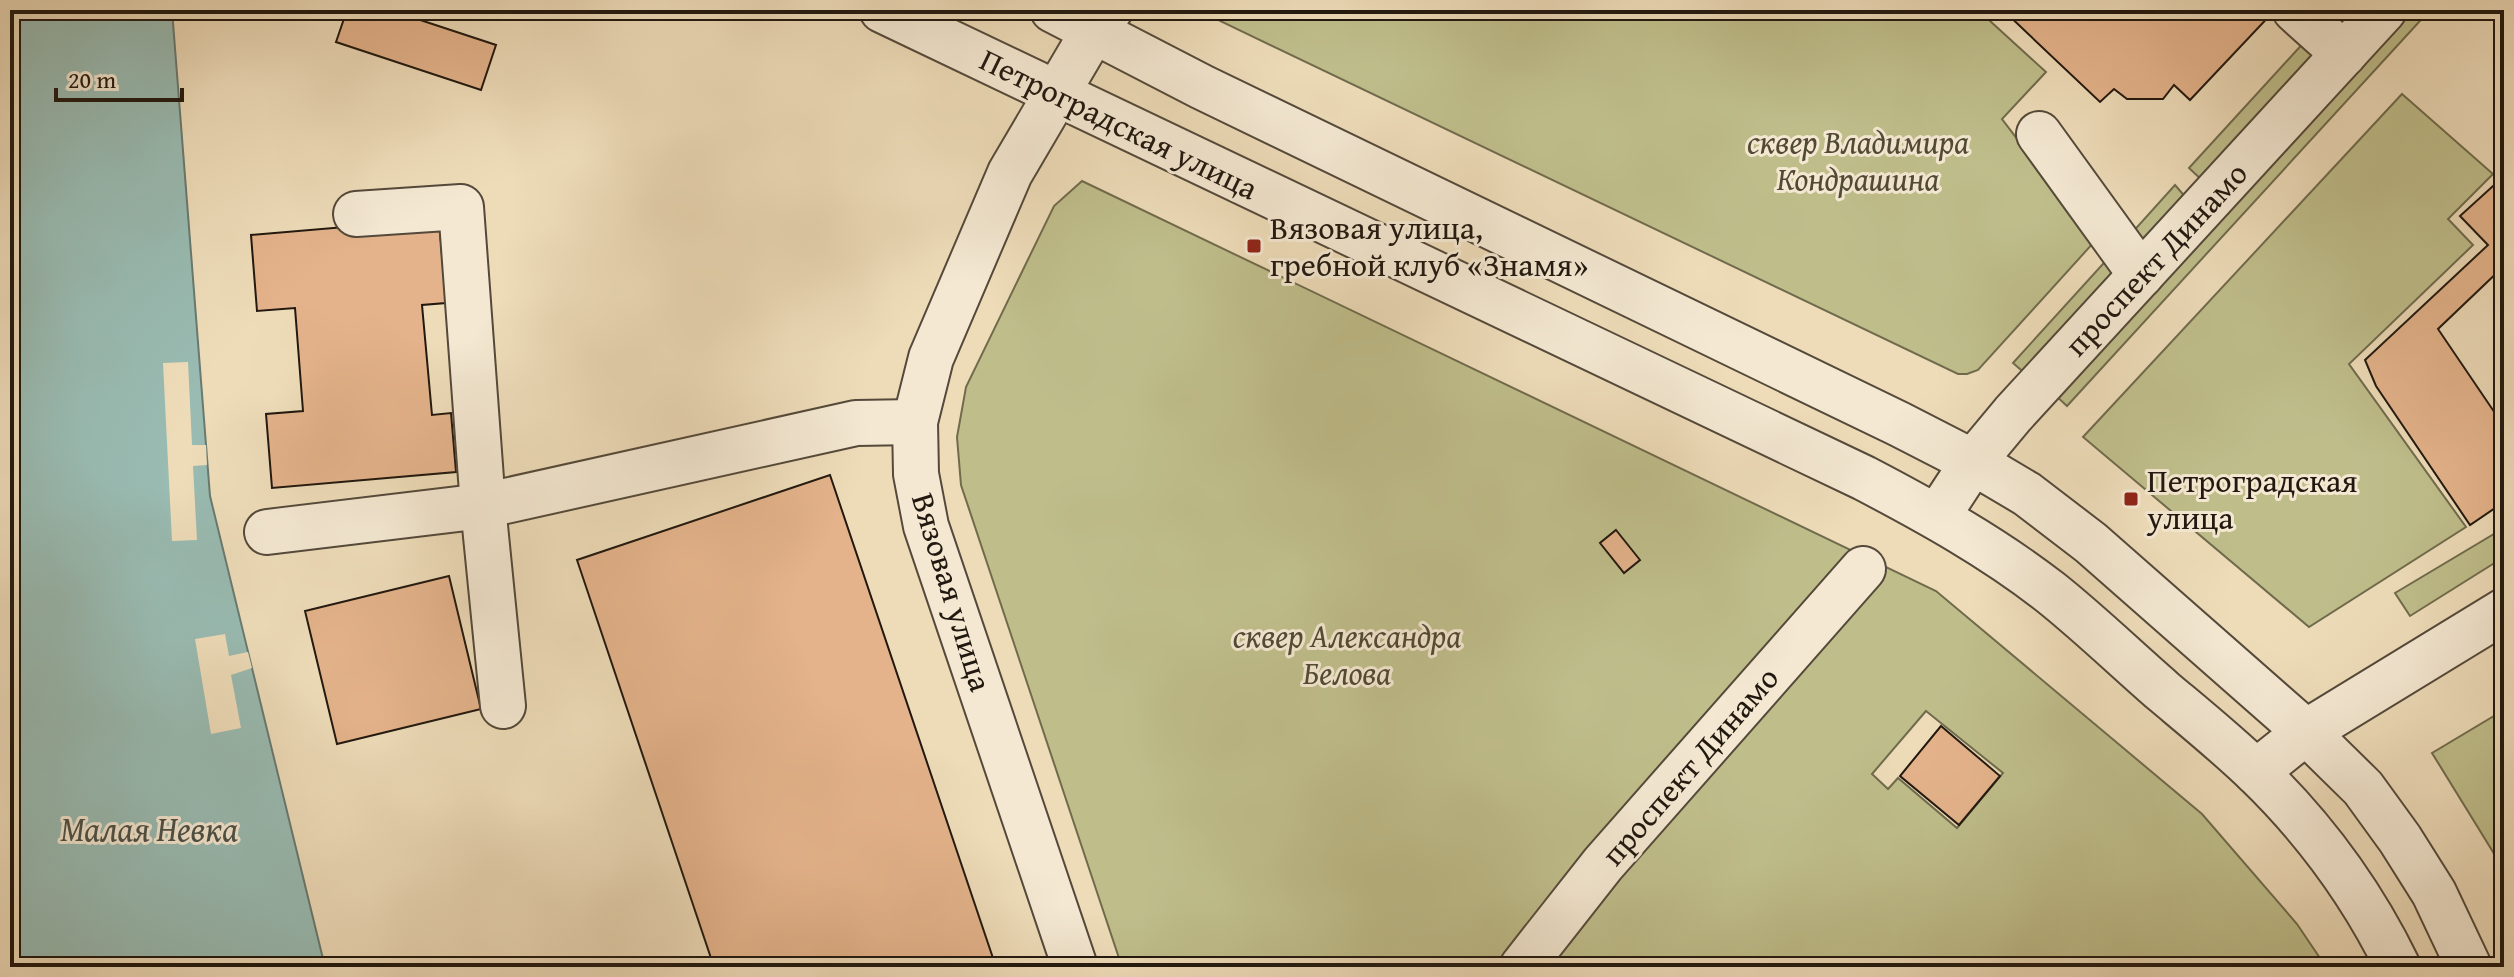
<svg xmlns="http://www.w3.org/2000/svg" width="2514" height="977" viewBox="0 0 2514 977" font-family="'Gentium Book Plus',serif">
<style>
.green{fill:#bfbe8b;stroke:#706b4d;stroke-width:2;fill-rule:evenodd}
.water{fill:#99bbb2;stroke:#697a71;stroke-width:2}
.pier{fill:#eedcb9}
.building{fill:#e4b38b;stroke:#21180f;stroke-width:2}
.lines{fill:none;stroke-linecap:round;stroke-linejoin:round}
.minor-casing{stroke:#54493a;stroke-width:48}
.minor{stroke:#f4e8d2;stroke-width:44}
.poi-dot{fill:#8f2418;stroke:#f4e8d2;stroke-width:3}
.labels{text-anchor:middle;stroke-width:6;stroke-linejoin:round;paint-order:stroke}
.street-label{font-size:32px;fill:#21180f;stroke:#f4e8d2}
.park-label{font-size:32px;font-style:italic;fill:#504a34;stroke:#f4e8d2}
.poi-label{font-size:32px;fill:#21180f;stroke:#f4e8d2;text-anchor:start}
.water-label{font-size:34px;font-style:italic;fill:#4b5148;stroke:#f4e8d2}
</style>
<rect width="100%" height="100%" fill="#eedcb9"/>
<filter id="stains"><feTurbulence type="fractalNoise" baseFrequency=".0025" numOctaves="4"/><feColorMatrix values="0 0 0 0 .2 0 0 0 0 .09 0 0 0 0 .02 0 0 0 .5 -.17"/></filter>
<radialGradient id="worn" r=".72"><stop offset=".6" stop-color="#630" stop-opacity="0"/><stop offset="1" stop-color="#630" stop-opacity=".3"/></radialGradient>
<!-- green -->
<g class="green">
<polygon points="1206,10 1978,10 2046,72 2002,119 2095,241 1978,370 1967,374 1958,374 1216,19"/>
<polygon points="2407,10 2430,10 2067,406 2054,394"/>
<polygon points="2308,38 2324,52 2205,183 2189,168"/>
<polygon points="2402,94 2493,174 2448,219 2473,245 2349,364 2466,527 2309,627 2083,437"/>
<path d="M 1082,181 L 1936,591 L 2202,814 L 2297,924 L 2326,967 L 1122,967 L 961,485 L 957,437 L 966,387 L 1054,206 ZM 1926,711 L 2003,773 L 1957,828 L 1898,778 L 1888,789 L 1872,774 Z"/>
<polygon points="2175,185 2188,200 2141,253 2129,236"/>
<polygon points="2112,254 2125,272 2028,376 2013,363"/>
<polygon points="2504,528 2504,557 2410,616 2395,593"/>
<polygon points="2504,710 2504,874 2493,852 2432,753"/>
</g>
<!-- water -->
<polygon class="water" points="10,10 172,10 210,496 325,967 10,967"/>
<!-- pier -->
<g class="pier">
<polygon points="188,362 192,445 206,445 207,465 193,466 197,540 172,541 163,363"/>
<polygon points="225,634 229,656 248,652 252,668 231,675 241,728 211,734 195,639"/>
</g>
<!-- building -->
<g class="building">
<polygon points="347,10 390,10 496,45 481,90 336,42"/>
<polygon points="2003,10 2275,10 2190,100 2174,85 2163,99 2127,99 2114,89 2100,102"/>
<polygon points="2504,176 2504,266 2438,329 2499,419 2504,416 2504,502 2470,525 2376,386 2365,360 2488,245 2460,216"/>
<polygon points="439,219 446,303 422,305 432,415 451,413 456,472 272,488 266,414 303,411 295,308 257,311 251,235"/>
<polygon points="830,475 996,967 714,967 577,560"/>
<polygon points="1616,530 1640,560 1624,573 1600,543"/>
<polygon points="449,576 481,709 337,744 305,611"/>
<polygon points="1941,726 2000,776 1959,825 1900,776"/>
</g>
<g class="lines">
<!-- minor casing -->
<g class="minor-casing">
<g id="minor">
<path d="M 882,10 L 1864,478 C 1929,512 1992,547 2050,592 C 2089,623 2126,659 2164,692 C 2195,718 2227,744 2256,772 C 2314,828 2363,895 2398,967"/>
<polyline points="1053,10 1202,87 1899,424 1973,462 2027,494 2091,543 2306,732 2363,788 2400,839 2434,893 2469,967"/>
<polyline points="2295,10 2344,54"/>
<polyline points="2039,134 2141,275"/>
<polyline points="356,214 461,207 483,506 503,706"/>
<polyline points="1937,517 1973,462 2013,414 2384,10"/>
<polyline points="267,532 483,506 856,423 915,422"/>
<polyline points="2256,772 2306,732 2504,611"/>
<polyline points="1075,967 926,526 916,474 915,422 931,358 1010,173 1094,30 1110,10"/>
<polyline points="1522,967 1603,864 1863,569"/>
</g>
</g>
<!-- minor -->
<use href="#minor" class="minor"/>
</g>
<!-- markers -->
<g class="poi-dot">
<rect x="1246" y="238" width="16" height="16" rx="4"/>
<rect x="2123" y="491" width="16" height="16" rx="4"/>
</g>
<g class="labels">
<!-- street labels -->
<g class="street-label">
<text transform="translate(1119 124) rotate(26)" y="11">Петроградская улица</text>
<text transform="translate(2156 259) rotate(-47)" y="11">проспект Динамо</text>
<text transform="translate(952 592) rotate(73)" y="11">Вязовая улица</text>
<text transform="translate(1690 766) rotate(-49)" y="11">проспект Динамо</text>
</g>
<!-- park labels -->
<g class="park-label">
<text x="1858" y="153">сквер Владимира<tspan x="1858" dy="37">Кондрашина</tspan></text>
<text x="1347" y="647">сквер Александра<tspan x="1347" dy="37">Белова</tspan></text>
</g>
<!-- poi labels -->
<g class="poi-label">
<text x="1270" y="239">Вязовая улица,<tspan x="1270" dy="37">гребной клуб «Знамя»</tspan></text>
<text x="2147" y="492">Петроградская<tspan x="2147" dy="37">улица</tspan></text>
</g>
<!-- water labels -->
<g class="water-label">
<text x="149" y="841">Малая Невка</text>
</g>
</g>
<!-- margin -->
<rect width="2514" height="977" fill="none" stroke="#eedcb9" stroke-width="40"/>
<rect x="12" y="12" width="2490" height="953" fill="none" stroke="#21180f" stroke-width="4"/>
<rect x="20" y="20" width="2474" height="937" fill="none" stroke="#21180f" stroke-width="2"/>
<!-- scale -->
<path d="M56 88v12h126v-12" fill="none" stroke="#21180f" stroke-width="4"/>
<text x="68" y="88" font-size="24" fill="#21180f" stroke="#f4e8d2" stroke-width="6" paint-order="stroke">20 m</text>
<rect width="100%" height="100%" filter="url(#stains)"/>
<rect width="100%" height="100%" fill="url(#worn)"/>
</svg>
